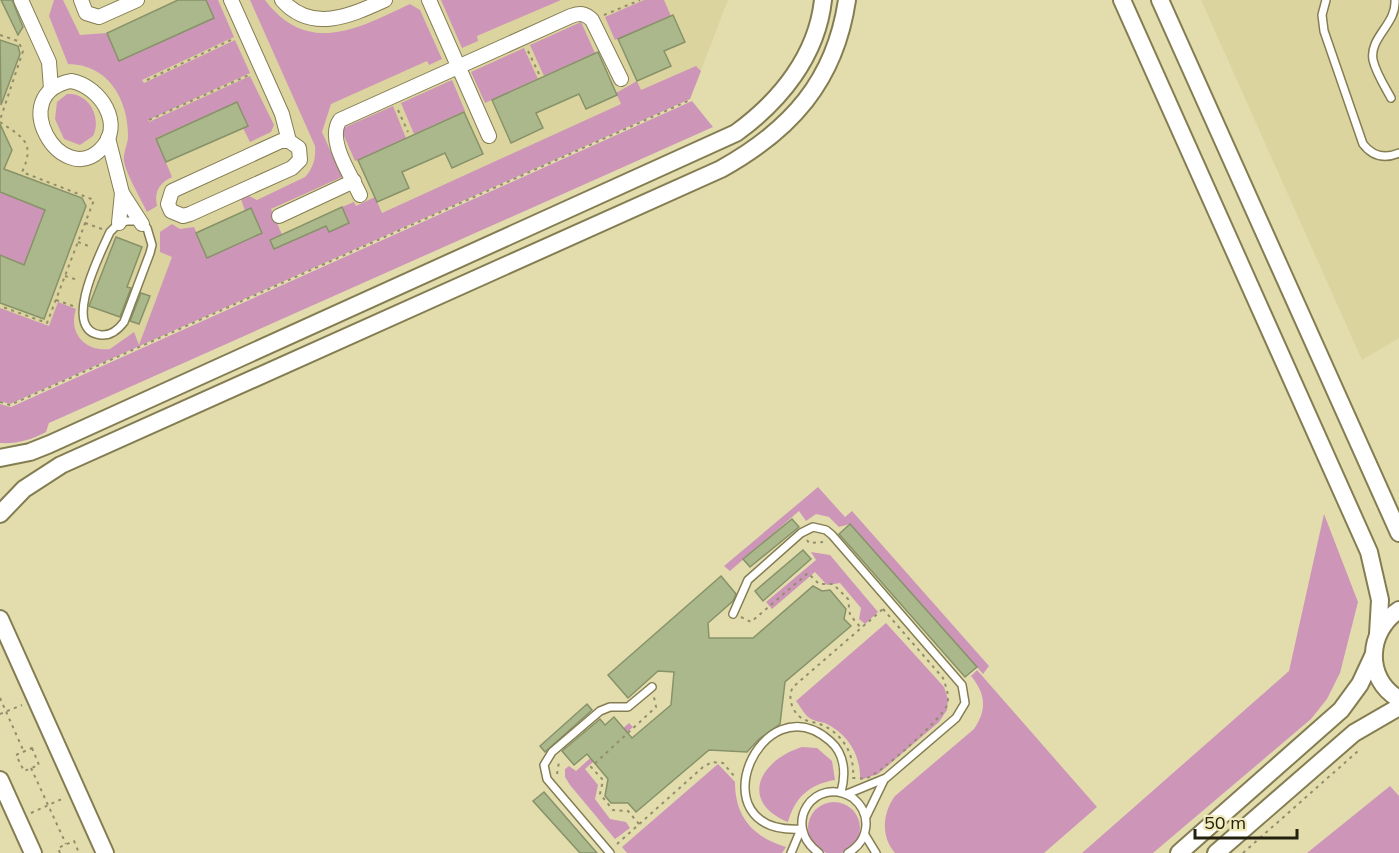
<svg xmlns="http://www.w3.org/2000/svg" width="1399" height="853" viewBox="0 0 1399 853" font-family="Mulish,sans-serif">
<style>
.built{fill:#dcd49e}
.green{fill:#cd96b9}
.building{fill:#abb88c;stroke:#879268;stroke-width:1.5}
.lines{fill:none;stroke-linecap:round;stroke-linejoin:round}
.service-casing{stroke:#847d52;stroke-width:10}
.minor-casing{stroke:#847d52;stroke-width:16}
.tertiary-casing{stroke:#847d52;stroke-width:20}
.path{stroke:#928d6b;stroke-width:2;stroke-dasharray:3 4.5;stroke-linecap:butt}
.service{stroke:#fff;stroke-width:7}
.minor{stroke:#fff;stroke-width:14}
.tertiary{stroke:#fff;stroke-width:16}
</style>
<rect width="100%" height="100%" fill="#e3ddae"/>
<!-- built -->
<g class="built">
<polygon points="0,0 728,0 690,99 10,404 0,401"/>
<polygon points="1201,0 1399,0 1399,338 1362,360"/>
</g>
<!-- green -->
<g class="green">
<path d="M 54,0 L 63,0 L 80,35 L 107,33 L 120,61 L 214,18 L 206,0 L 218,0 L 234,37 L 142,80 L 144,83 L 235,40 L 250,73 L 148,120 L 149,122 L 250,76 L 274,125 L 271,132 L 250,142 L 243,128 L 248,125 L 237,102 L 156,138 L 172,177 C 159,183 154,192 157,206 L 147,212 C 141,199 126,174 124,161 C 123,154 127,145 128,138 C 129,100 108,64 68,64 L 49,16 Z"/>
<path d="M 250,0 L 265,0 C 308,57 359,28 410,4 L 420,10 L 442,59 L 429,65 L 427,61 L 331,104 L 322,132 L 342,177 L 271,209 L 286,244 L 326,226 L 342,207 L 354,202 L 356,206 L 375,197 L 382,213 L 621,104 L 616,93 L 637,81 L 641,90 L 696,66 L 701,71 L 690,99 L 10,404 L 0,401 L 0,308 L 49,326 L 58,302 L 76,309 C 68,333 85,352 110,349 L 134,332 L 139,345 L 172,257 L 160,252 L 160,232 L 172,224 L 180,229 L 194,227 L 208,257 L 245,211 L 241,199 L 249,196 L 257,200 L 305,177 C 313,168 316,159 315,146 Z"/>
<polygon points="441,0 561,0 477,36 478,41 462,48"/>
<polygon points="644,0 664,0 671,16 615,40 605,17"/>
<polygon points="581,22 595,53 544,76 530,45"/>
<polygon points="524,48 538,79 485,103 471,72"/>
<polygon points="452,80 465,111 414,134 401,103"/>
<path d="M 67,94 C 89,92 102,118 93,136 L 80,145 L 64,139 L 55,119 L 57,102 Z"/>
<path d="M 692,101 L 713,127 L 49,423 L 46,432 C 31,440 17,444 0,443 L 0,404 L 11,407 Z"/>
<polygon points="393,106 406,138 355,161 341,129"/>
<polygon points="0,192 41,208 49,201 24,265 0,255"/>
<polygon points="818,487 845,517 852,511 989,666 983,674 850,524 839,527 829,517 816,514 806,521 799,511 730,571 724,566"/>
<polygon points="1324,514 1358,602 1340,673 1327,699 1311,719 1153,853 1082,853 1289,671"/>
<polygon points="811,552 830,555 878,612 865,624 859,619 861,608 840,583 827,585 815,572 772,609 766,602 816,560"/>
<path d="M 886,623 L 944,687 L 948,699 L 947,710 L 939,722 L 878,774 L 860,780 C 861,755 848,734 825,723 C 820,722 815,721 811,719 C 805,716 800,706 796,701 Z"/>
<path d="M 977,670 L 1097,807 L 1044,853 L 895,853 C 880,836 883,812 895,796 L 974,729 C 987,710 986,694 971,676 Z"/>
<polygon points="629,723 633,727 585,769 598,785 595,799 610,819 626,822 630,828 615,839 570,785 565,777 565,769 569,766 576,771"/>
<path d="M 802,747 L 817,748 L 832,761 L 835,780 C 810,784 795,797 788,822 C 738,801 760,760 802,747 Z"/>
<path d="M 718,764 L 735,782 C 735,817 753,837 786,847 L 782,853 L 627,853 L 622,847 Z"/>
<polygon points="1390,786 1399,796 1399,853 1307,853"/>
<circle cx="834" cy="828" r="26"/>
</g>
<!-- building -->
<g class="building">
<polygon points="1,0 12,0 23,27 18,35"/>
<polygon points="178,0 206,0 214,18 119,61 107,33"/>
<polygon points="673,15 685,42 664,51 671,66 637,81 618,39"/>
<polygon points="0,40 18,46 20,54 1,105"/>
<polygon points="598,52 617,95 586,109 579,94 536,113 543,128 511,143 492,100"/>
<polygon points="237,102 248,126 166,162 156,139"/>
<polygon points="464,112 483,154 452,168 445,153 402,172 409,188 377,202 358,160"/>
<polygon points="0,124 12,150 4,169 82,198 86,206 44,319 0,303 0,255 24,265 45,210 0,192"/>
<polygon points="342,207 349,223 329,232 326,226 274,249 270,240"/>
<polygon points="251,208 262,233 207,258 196,233"/>
<polygon points="116,237 142,247 127,287 131,288 120,317 89,306"/>
<polygon points="141,293 150,296 139,324 130,321"/>
<polygon points="792,519 799,527 750,567 743,559"/>
<polygon points="850,524 977,667 965,677 839,534"/>
<polygon points="803,550 811,559 763,601 755,591"/>
<polygon points="721,576 736,594 733,601 708,623 709,638 753,638 813,586 822,591 830,590 846,609 844,619 851,626 785,682 780,724 759,739 747,752 709,750 636,812 628,803 611,803 605,796 608,779 587,754 574,765 562,751 600,719 605,725 614,717 632,738 671,705 674,672 658,671 628,698 608,675"/>
<polygon points="587,704 592,710 545,752 540,746"/>
<polygon points="544,792 597,853 580,853 533,801"/>
</g>
<g class="lines">
<!-- service casing -->
<g class="service-casing">
<g id="service">
<path d="M 1326,0 L 1322,15 L 1324,31 L 1363,144 C 1373,157 1385,159 1399,153"/>
<path d="M 1391,98 C 1385,87 1376,73 1373,60 C 1369,37 1397,24 1395,0"/>
<path d="M 127,221 L 135,221 L 147,228 L 152,245 L 150,253 L 124,322 C 118,330 111,336 101,335 C 60,331 101,252 110,232 L 119,223 Z"/>
<polyline points="733,614 748,580 801,533 813,527 826,530 832,535 962,685 965,703 956,718 886,778 847,794"/>
<polyline points="866,817 884,780"/>
<polyline points="865,835 876,853"/>
<polyline points="610,853 547,779 544,765 552,752 600,711 610,707 628,707 652,687"/>
<path d="M 791,853 L 801,829 C 694,835 761,680 830,741 C 845,754 846,774 841,792"/>
<path d="M 819,853 C 780,825 815,774 853,798 C 872,814 870,840 848,853"/>
</g>
</g>
<!-- minor casing -->
<g class="minor-casing">
<g id="minor">
<polyline points="21,0 49,62 51,89"/>
<polyline points="81,0 86,13 99,17 137,0"/>
<polyline points="231,0 282,114 289,141"/>
<path d="M 282,0 C 312,34 352,15 385,0"/>
<polyline points="429,0 489,136"/>
<path d="M 71,81 C 100,86 126,125 100,150 C 61,188 5,94 71,81 Z"/>
<polyline points="108,138 122,193 142,224"/>
<polygon points="281,141 289,141 299,148 300,160 292,168 190,214 183,216 171,211 168,204 172,191"/>
<path d="M 360,195 C 351,175 326,140 340,120 L 571,16 C 580,13 585,13 592,20 L 621,79"/>
<polyline points="279,216 354,181"/>
<polyline points="119,223 122,193"/>
</g>
</g>
<!-- tertiary casing -->
<g class="tertiary-casing">
<g id="tertiary">
<polyline points="1122,0 1369,552 1380,600 1378,634"/>
<polyline points="1160,0 1399,533"/>
<path d="M 0,458 L 30,452 L 50,444 L 736,133 C 780,101 817,56 823,0"/>
<path d="M 0,514 L 24,489 L 61,465 L 721,169 C 791,130 835,81 847,0"/>
<path d="M 1399,610 C 1367,631 1364,679 1399,699"/>
<polyline points="0,619 105,853"/>
<polyline points="0,780 33,853"/>
<polyline points="1179,853 1341,710 1360,684 1373,656"/>
<polyline points="1216,853 1354,733 1399,707"/>
</g>
</g>
<!-- path -->
<g class="path">
<polyline points="604,15 640,0"/>
<polyline points="0,35 18,41 23,51 0,120"/>
<polyline points="528,51 539,74"/>
<polyline points="147,80 235,38"/>
<polyline points="398,110 408,132"/>
<polyline points="149,120 251,74"/>
<path d="M 0,122 C 22,137 36,142 22,172 L 94,200 L 47,323 L 0,306"/>
<polyline points="85,223 102,229"/>
<polyline points="78,242 91,247"/>
<polyline points="65,276 78,280"/>
<polyline points="56,300 73,306"/>
<polyline points="0,402 10,405 690,100"/>
<polyline points="807,540 809,543 823,542"/>
<path d="M 883,609 L 943,678 C 946,687 950,696 947,705 C 943,718 881,773 867,778 C 863,779 858,778 853,778 C 855,755 843,734 822,725 C 816,722 809,722 803,719 C 792,713 787,697 793,687 Z"/>
<polyline points="741,617 751,622 808,573 819,584 833,584 848,599 850,615 861,628"/>
<polyline points="0,698 24,752"/>
<polyline points="0,714 22,705"/>
<polygon points="32,748 39,765 24,771 16,755"/>
<polyline points="31,768 66,844"/>
<polyline points="557,774 559,762"/>
<polyline points="31,813 64,798"/>
<polyline points="639,824 628,811 613,810 600,794 603,780 591,767 656,707 654,697"/>
<polyline points="617,844 703,767 712,762 723,763 735,777"/>
<polyline points="60,853 58,848 74,841 79,853"/>
<polyline points="1243,853 1358,751"/>
</g>
<!-- service -->
<use href="#service" class="service"/>
<!-- minor -->
<use href="#minor" class="minor"/>
<!-- tertiary -->
<use href="#tertiary" class="tertiary"/>
</g>
<!-- scale -->
<path d="M1195 829v9h102v-9" fill="none" stroke="#23200f" stroke-width="3"/>
<text x="1204" y="829" font-size="18" fill="#23200f" stroke="#f1eabb" stroke-width="4.5" paint-order="stroke">50 m</text>
</svg>
